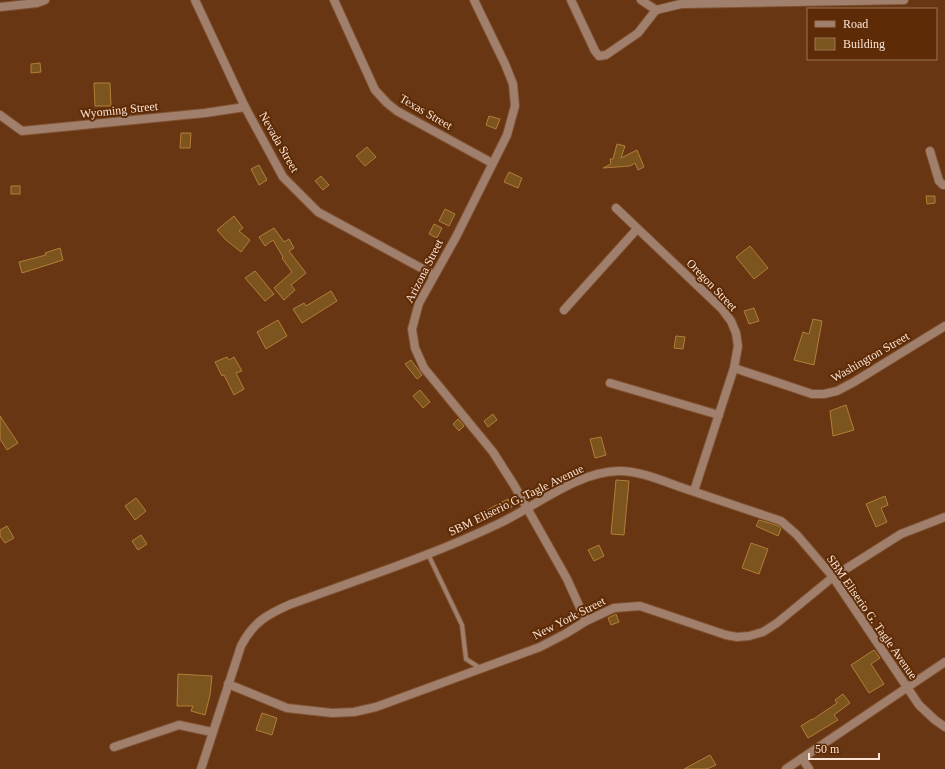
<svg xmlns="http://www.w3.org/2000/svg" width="945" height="769" viewBox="0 0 945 769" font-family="Georgia,serif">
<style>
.building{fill:#7c541e;stroke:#b37e38}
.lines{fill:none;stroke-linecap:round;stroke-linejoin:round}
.service-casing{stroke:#805232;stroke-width:6}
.minor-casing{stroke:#805232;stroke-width:10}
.tertiary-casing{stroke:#805232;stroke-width:10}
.service{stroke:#a0806d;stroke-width:4}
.minor{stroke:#a0806d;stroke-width:8}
.tertiary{stroke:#a0806d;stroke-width:8}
.labels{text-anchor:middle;stroke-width:4;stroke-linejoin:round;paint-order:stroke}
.street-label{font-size:12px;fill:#fbe3d5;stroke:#5d2b05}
</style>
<rect width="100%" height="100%" fill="#683613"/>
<!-- building -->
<g class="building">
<polygon points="40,63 41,72 31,73 31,64"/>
<polygon points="94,83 110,83 111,106 95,106"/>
<polygon points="489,116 500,119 496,129 486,125"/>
<polygon points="181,133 191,133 190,148 180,148"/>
<polygon points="617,144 625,146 621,158 637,150 644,167 638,170 635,163 630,166 603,168 611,164 610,159 613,159"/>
<polygon points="367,147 376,157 365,166 356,156"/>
<polygon points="259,165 267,180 259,185 251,169"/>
<polygon points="509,172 522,178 518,188 504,182"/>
<polygon points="321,176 329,185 323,190 315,181"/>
<rect x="11" y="186" width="9" height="8"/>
<polygon points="926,196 935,196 935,203 927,204"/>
<polygon points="445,209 455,214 449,226 439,221"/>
<polygon points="234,216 243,228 239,231 250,240 241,252 226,240 217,230"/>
<polygon points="434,224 442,228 437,238 429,234"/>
<polygon points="274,228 284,242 289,239 294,248 289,251 306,273 291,285 295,290 284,300 274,288 292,272 282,258 283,257 273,240 265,246 259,237"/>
<polygon points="750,246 768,268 754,279 736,257"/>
<polygon points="60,248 63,260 22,273 19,262 46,255 45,253"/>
<polygon points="255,271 274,294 265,301 245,278"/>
<polygon points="331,291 337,301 302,323 293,309 304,303 306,306"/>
<polygon points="754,308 759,321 749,324 744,311"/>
<polygon points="813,319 822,321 814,365 794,360 803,332 809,334"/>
<polygon points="278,320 287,336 266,349 257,332"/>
<polygon points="676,336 685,337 683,349 674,348"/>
<polygon points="227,357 229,360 234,357 242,371 236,373 244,389 234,395 224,375 222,376 215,362"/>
<polygon points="411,360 422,375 417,379 405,364"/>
<polygon points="420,390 430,402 423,408 413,396"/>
<polygon points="846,405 854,430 833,436 830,411"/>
<polygon points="493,414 497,420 488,427 484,421"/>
<polygon points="0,416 18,443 7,450 0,439"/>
<polygon points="458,419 464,426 459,431 453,424"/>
<polygon points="601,437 606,455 595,458 590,439"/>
<polygon points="616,480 629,481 624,535 611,534"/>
<polygon points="885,496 888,505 881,508 887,522 876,527 866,504"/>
<polygon points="136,498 146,511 135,520 125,506"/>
<polygon points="508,499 512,507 491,518 487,510"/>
<polygon points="759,520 779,526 781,529 778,536 756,526"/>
<polygon points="7,526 14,538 5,543 0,536 0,530"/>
<polygon points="141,535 147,544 138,550 132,541"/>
<polygon points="751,543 768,549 759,574 742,568"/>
<polygon points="599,545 604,556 594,561 588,550"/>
<polygon points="616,614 619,622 611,625 608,618"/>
<polygon points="874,650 880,658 871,664 884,684 869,693 851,665"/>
<polygon points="178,674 212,676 210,695 205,715 191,711 193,706 177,706"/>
<polygon points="843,694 850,703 834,715 838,720 808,738 801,726 812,719 812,720 837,703 835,700"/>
<polygon points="262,713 277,718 272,735 256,730"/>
<polygon points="710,755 716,765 707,769 684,769"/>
</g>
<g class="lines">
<!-- service casing -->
<g class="service-casing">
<polyline id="service" points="428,554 462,625 466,659 480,668"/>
</g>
<!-- minor casing -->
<g class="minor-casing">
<g id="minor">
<polyline points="195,0 245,107 283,177 318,212 434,275"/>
<polyline points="334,0 375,90 387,103 397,111 492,163"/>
<polyline points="474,0 505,64 513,84 515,106 507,135 456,237 419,303 412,329 415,348 424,368 493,452 514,485 567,579 586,621"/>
<polyline points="571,0 595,51 599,56 606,55 638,33 656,10"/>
<polyline points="641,0 656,10"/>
<polyline points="0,7 37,3 45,0"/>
<polyline points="656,10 681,4 904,0"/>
<polyline points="0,115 22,131 205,113 245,107"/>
<polyline points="930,151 939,181 943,185 945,185"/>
<polyline points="616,208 722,309 731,321 736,333 738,346 734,368 694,491"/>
<polyline points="564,310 637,229"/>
<polyline points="734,368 812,394 824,394 837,391 854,382 945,326"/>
<polyline points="610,383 719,415"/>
<polyline points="228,684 287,708 332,713 354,712 376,707 540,647 565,634 586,621 614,608 640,606 726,635 737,637 749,636 763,632 777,623 833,577 919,705 935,720 945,727"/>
<polyline points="114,747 179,725 212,732"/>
<polyline points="802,758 809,769"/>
<polyline points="786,769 945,662"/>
</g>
</g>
<!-- tertiary casing -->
<g class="tertiary-casing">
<path id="tertiary" d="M 201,769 L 241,646 C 253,622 268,614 291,604 C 360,579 431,556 498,524 C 533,508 578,471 619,471 C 641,471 663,481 683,488 C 716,499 748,510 781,521 L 797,535 L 833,577 L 901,534 L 945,517"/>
</g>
<!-- service -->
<use href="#service" class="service"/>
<!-- minor -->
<use href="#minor" class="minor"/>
<!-- tertiary -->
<use href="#tertiary" class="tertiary"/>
</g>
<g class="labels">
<!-- street labels -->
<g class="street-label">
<text transform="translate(119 110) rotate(-6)" y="4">Wyoming Street</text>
<text transform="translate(426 112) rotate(30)" y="4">Texas Street</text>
<text transform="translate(279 142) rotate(60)" y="4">Nevada Street</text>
<text transform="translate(424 271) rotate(-63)" y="4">Arizona Street</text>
<text transform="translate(712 285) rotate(46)" y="4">Oregon Street</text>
<text transform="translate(870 357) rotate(-30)" y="4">Washington Street</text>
<text transform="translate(516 500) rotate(-26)" y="4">SBM Eliserio G. Tagle Avenue</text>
<text transform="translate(872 617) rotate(55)" y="4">SBM Eliserio G. Tagle Avenue</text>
<text transform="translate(569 618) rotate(-27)" y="4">New York Street</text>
</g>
</g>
<!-- legend -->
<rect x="807" y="8" width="130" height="52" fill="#5d2b05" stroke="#9c7558"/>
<rect x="815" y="21" width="20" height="6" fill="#a0806d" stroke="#9c7558"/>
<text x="843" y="28" font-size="12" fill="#fbe3d5">Road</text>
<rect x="815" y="38" width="20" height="12" fill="#7c541e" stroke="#9c7558"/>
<text x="843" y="48" font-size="12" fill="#fbe3d5">Building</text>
<!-- scale -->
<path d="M809 753v6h70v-6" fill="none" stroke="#fbe3d5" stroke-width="2"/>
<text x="815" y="753" font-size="12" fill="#fbe3d5" stroke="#5d2b05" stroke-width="3" paint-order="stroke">50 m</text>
</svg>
